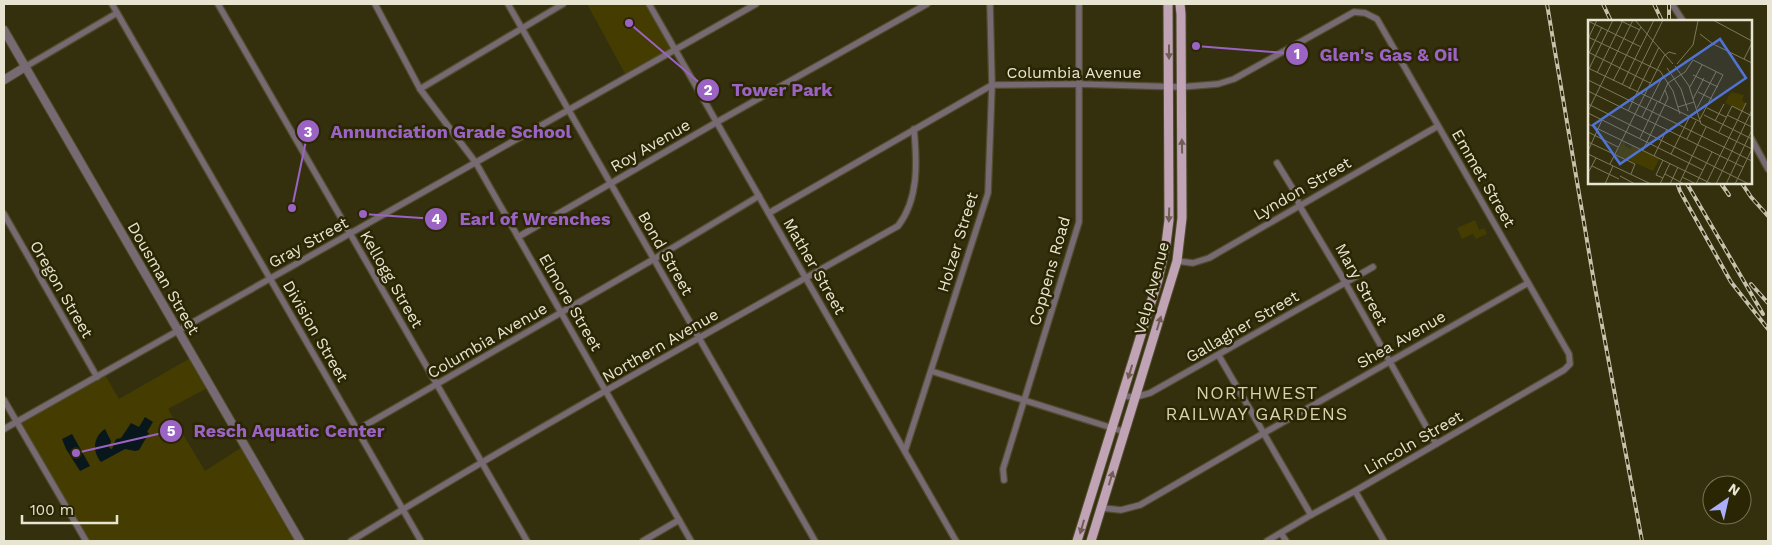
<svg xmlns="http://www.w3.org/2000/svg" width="1772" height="545" viewBox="0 0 1772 545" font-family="'Work Sans',sans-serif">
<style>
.green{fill:#443c00}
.water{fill:#08171b}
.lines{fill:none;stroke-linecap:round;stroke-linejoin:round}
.minor-casing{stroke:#514d2d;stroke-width:8}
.tertiary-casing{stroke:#514d2d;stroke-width:10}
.primary-casing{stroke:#514d2d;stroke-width:11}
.minor{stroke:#786a72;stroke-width:5.5}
.tertiary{stroke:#786a72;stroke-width:8}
.primary{stroke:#c1a3b6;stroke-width:9}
.rail-casing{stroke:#c6c2ad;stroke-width:4}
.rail{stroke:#2a2604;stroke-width:2;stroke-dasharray:5.5;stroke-linecap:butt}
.oneway{fill:#6e5e54}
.labels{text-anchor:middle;stroke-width:5;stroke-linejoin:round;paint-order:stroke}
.street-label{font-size:16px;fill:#e7e4d1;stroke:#2a2604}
.neighbourhood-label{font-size:18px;letter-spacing:1px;fill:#d7d2ac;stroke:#2a2604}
.inset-road{fill:none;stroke:#7c785c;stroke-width:1}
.view{fill:#5074d6;fill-opacity:0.15;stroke:#5074d6;stroke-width:2.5}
.inset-edge{fill:none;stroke:#e7e4d1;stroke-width:2.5}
.leader{fill:none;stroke:#9b63c4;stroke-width:2}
.callout-dot{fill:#9b63c4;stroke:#2a2604;stroke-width:2}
.mark-label{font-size:15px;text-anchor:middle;font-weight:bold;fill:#fff}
.callout-label{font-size:18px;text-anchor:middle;font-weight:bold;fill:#9b63c4;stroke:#2a2604;stroke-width:5;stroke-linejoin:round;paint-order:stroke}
</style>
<rect width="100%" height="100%" fill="#34300e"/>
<!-- green -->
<g class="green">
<polygon points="587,4 649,4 675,50 627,77"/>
<polygon points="1475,220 1479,230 1484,228 1487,234 1476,239 1473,234 1462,239 1457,228"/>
<polygon points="194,356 211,386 168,409 205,471 245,445 300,541 86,541 16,422 104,373 119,399"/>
</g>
<!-- water -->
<g class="water">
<path d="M 145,417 L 153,422 L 147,432 L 149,433 L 139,450 L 135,451 L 125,449 L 101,462 C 92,451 93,437 105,429 L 111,441 L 109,448 L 112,449 L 116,439 L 121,438 L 131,423 L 139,427 Z"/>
<polygon points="72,434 90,466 80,471 66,449 62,439"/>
</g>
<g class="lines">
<!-- minor casing -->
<g class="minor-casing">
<g id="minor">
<polyline points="112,4 421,541"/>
<polyline points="218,4 527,541"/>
<polyline points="375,4 420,89 476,163 691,541"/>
<polyline points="508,4 815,541"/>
<polyline points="649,4 956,541"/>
<polyline points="1672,4 1683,21"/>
<polyline points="25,67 117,13"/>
<polyline points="420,89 563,4"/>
<polyline points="1751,138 1768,169"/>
<polyline points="1277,163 1296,194 1299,205 1345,282 1436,444"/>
<polyline points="769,213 992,85 1079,84 1181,87 1218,84 1234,79 1354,12 1365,13 1377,19 1569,354 1570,364 1564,370 1355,491 1311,515 1267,541"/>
<polyline points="4,214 97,377"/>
<polyline points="518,237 717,122 927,4"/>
<polyline points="1177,261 1193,263 1209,258 1438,126"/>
<polyline points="1219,356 1311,515"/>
<polyline points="931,371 1125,432"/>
<polyline points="1122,396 1136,397 1150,393 1373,267"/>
<polyline points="4,400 86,541"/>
<polyline points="4,429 756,4"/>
<polyline points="357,430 654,259 759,196"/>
<polyline points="905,451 988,193 992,85 990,4"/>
<polyline points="1004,480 1003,469 1079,222 1079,4"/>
<polyline points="1355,491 1384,541"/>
<polyline points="1102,508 1121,510 1140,505 1264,433 1528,283"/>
<polyline points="1281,533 1286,541"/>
<path d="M 351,541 C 530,431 715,329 898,226 C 919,199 917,162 914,129"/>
<polyline points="643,541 679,520"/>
</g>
</g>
<!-- tertiary casing -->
<g class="tertiary-casing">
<g id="tertiary">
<polyline points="4,30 300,541"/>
<polyline points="4,80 25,67"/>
</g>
</g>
<!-- primary casing -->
<g class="primary-casing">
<g id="primary">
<polyline points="1077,541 1158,280 1166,244 1169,220 1168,4"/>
<polyline points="1091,541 1177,261 1182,218 1181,14 1180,4"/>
</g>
</g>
<!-- minor -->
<use href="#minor" class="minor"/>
<!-- tertiary -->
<use href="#tertiary" class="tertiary"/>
<!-- primary -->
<use href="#primary" class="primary"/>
<!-- rail casing -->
<g class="rail-casing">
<g id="rail">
<polyline points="1547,4 1594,282 1642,541"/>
<polyline points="1603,4 1611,21"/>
<polyline points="1654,4 1662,21"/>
<polyline points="1669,4 1669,21"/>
<polyline points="1677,182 1680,191 1731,282 1768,329"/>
<polyline points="1686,182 1763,314"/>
<polyline points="1720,182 1729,195"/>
<polyline points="1741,182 1751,197 1768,216"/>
<polyline points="1751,284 1768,303"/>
</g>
</g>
<!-- rail -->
<use href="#rail" class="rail"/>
</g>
<!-- one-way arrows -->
<defs><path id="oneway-solid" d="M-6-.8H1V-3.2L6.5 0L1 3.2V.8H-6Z" transform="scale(1.25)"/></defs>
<g class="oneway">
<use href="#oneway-solid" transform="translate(1169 52) rotate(90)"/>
<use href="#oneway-solid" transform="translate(1182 146) rotate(-91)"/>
<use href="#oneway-solid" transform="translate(1169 215) rotate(92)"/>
<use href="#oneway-solid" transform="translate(1159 323) rotate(-73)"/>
<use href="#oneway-solid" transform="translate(1130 372) rotate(107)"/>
<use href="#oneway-solid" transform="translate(1111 478) rotate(-73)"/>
<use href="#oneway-solid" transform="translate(1082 527) rotate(106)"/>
</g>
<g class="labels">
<!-- street labels -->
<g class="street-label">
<text x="1074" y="78">Columbia Avenue</text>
<text transform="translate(650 145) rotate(-30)" y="6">Roy Avenue</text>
<text transform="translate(1484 178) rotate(60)" y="6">Emmet Street</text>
<text transform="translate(1302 188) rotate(-30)" y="6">Lyndon Street</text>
<text transform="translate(308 242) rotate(-29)" y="6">Gray Street</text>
<text transform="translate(957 242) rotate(-73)" y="6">Holzer Street</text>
<text transform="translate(666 253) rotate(60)" y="6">Bond Street</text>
<text transform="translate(815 266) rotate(60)" y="6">Mather Street</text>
<text transform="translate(1049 271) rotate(-74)" y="6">Coppens Road</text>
<text transform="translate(164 278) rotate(60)" y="6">Dousman Street</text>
<text transform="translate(392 279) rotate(60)" y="6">Kellogg Street</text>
<text transform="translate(1362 284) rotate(61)" y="6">Mary Street</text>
<text transform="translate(1151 288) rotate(-75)" y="6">Velp Avenue</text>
<text transform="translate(62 289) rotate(60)" y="6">Oregon Street</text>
<text transform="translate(571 302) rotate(60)" y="6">Elmore Street</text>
<text transform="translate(1242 326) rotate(-30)" y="6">Gallagher Street</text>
<text transform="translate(316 331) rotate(60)" y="6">Division Street</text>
<text transform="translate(1401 339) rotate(-30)" y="6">Shea Avenue</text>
<text transform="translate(487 340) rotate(-30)" y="6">Columbia Avenue</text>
<text transform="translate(660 345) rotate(-30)" y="6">Northern Avenue</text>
<text transform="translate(1413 442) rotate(-30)" y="6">Lincoln Street</text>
</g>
<!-- neighbourhood labels -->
<g class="neighbourhood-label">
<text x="1257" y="399">NORTHWEST<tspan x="1257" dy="21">RAILWAY GARDENS</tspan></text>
</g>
</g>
<!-- overview -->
<g transform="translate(1588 20)">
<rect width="164" height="164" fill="#34300e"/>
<path d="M 143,72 L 156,75 L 154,81 L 158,83 L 154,91 L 137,83 ZM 36,121 L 37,126 L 43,129 L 44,125 L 72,138 L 65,151 L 27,134 Z" fill="#443c00"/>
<path class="inset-road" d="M 31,0 L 52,10M 47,0 L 85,44M 125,0 L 164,21M 0,1 L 53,27M 112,14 L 125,24 L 164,43M 0,17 L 72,51 L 85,71 L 92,94M 0,19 L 9,0M 0,32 L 62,63M 0,35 L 14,7M 156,39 L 164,23M 89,44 L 105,25 L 110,1M 87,46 L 101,66 L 113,104 L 164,129M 0,48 L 113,102M 79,48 L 93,69 L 100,91M 1,49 L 25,0M 9,53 L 35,0M 105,55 L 130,67M 0,60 L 164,141M 25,61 L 53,7M 34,65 L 66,0M 102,67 L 114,45M 41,69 L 75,0M 0,71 L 155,147M 110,72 L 124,79M 105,79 L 116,58M 71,83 L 80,63 L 97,52 L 105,40 L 135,55 L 112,99M 0,84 L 159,163M 90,87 L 106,82M 109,88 L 128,52M 119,88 L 138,97M 0,91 L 45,0M 40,91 L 71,27M 0,93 L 115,150M 116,95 L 164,119M 139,95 L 164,107M 54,97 L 75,56M 127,101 L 136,84M 0,104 L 124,164M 0,112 L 30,127M 131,112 L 144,86 L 164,96M 52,118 L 69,82M 99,119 L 108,101M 0,122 L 47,144 L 43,154M 55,130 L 80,78 L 77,70M 0,131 L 14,100M 0,134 L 63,164M 83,134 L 101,98M 66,136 L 79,109M 22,144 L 76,36 L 81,32 L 88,34M 4,146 L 31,159M 0,153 L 8,138M 77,154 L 96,164M 32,156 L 47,164M 94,157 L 108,164 L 124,132M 75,158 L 68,155 L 75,140M 92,162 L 118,107M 17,164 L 25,146M 72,164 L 82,143M 82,164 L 90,147M 118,164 L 158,83M 128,164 L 164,90M 138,164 L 164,110M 147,164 L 164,129"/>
<path class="view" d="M 132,19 L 158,58 L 32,144 L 5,105 Z"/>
<rect width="164" height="164" class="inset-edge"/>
</g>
<!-- callouts -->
<path class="leader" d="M1196 46L1297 54M629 23L708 90M292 208L308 131M363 214L436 219M76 453L171 431"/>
<g class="callout-dot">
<circle cx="1196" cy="46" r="5"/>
<circle cx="629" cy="23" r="5"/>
<circle cx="292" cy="208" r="5"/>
<circle cx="363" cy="214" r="5"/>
<circle cx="76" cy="453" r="5"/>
<circle cx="1297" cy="54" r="12"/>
<circle cx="708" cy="90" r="12"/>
<circle cx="308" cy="131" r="12"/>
<circle cx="436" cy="219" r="12"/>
<circle cx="171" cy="431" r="12"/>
</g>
<g class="mark-label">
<text x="1297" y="59">1</text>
<text x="708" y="95">2</text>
<text x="308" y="137">3</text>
<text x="436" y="224">4</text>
<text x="171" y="436">5</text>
</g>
<g class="callout-label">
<text x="1389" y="61">Glen's Gas &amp; Oil</text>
<text x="782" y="96">Tower Park</text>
<text x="451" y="138">Annunciation Grade School</text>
<text x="535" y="225">Earl of Wrenches</text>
<text x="289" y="437">Resch Aquatic Center</text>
</g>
<!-- border -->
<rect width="1772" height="545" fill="none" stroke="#e7e4d1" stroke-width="10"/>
<!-- north arrow -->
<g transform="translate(1727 500) rotate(34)"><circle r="24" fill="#2a2604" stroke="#767256"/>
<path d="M0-4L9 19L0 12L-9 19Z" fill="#abaffb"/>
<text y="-8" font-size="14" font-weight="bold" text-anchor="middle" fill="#e7e4d1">N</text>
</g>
<!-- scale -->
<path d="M22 515v8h95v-8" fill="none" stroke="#e7e4d1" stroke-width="2.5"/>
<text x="30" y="515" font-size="15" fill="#e7e4d1" stroke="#2a2604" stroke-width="4" paint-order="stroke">100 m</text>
</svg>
